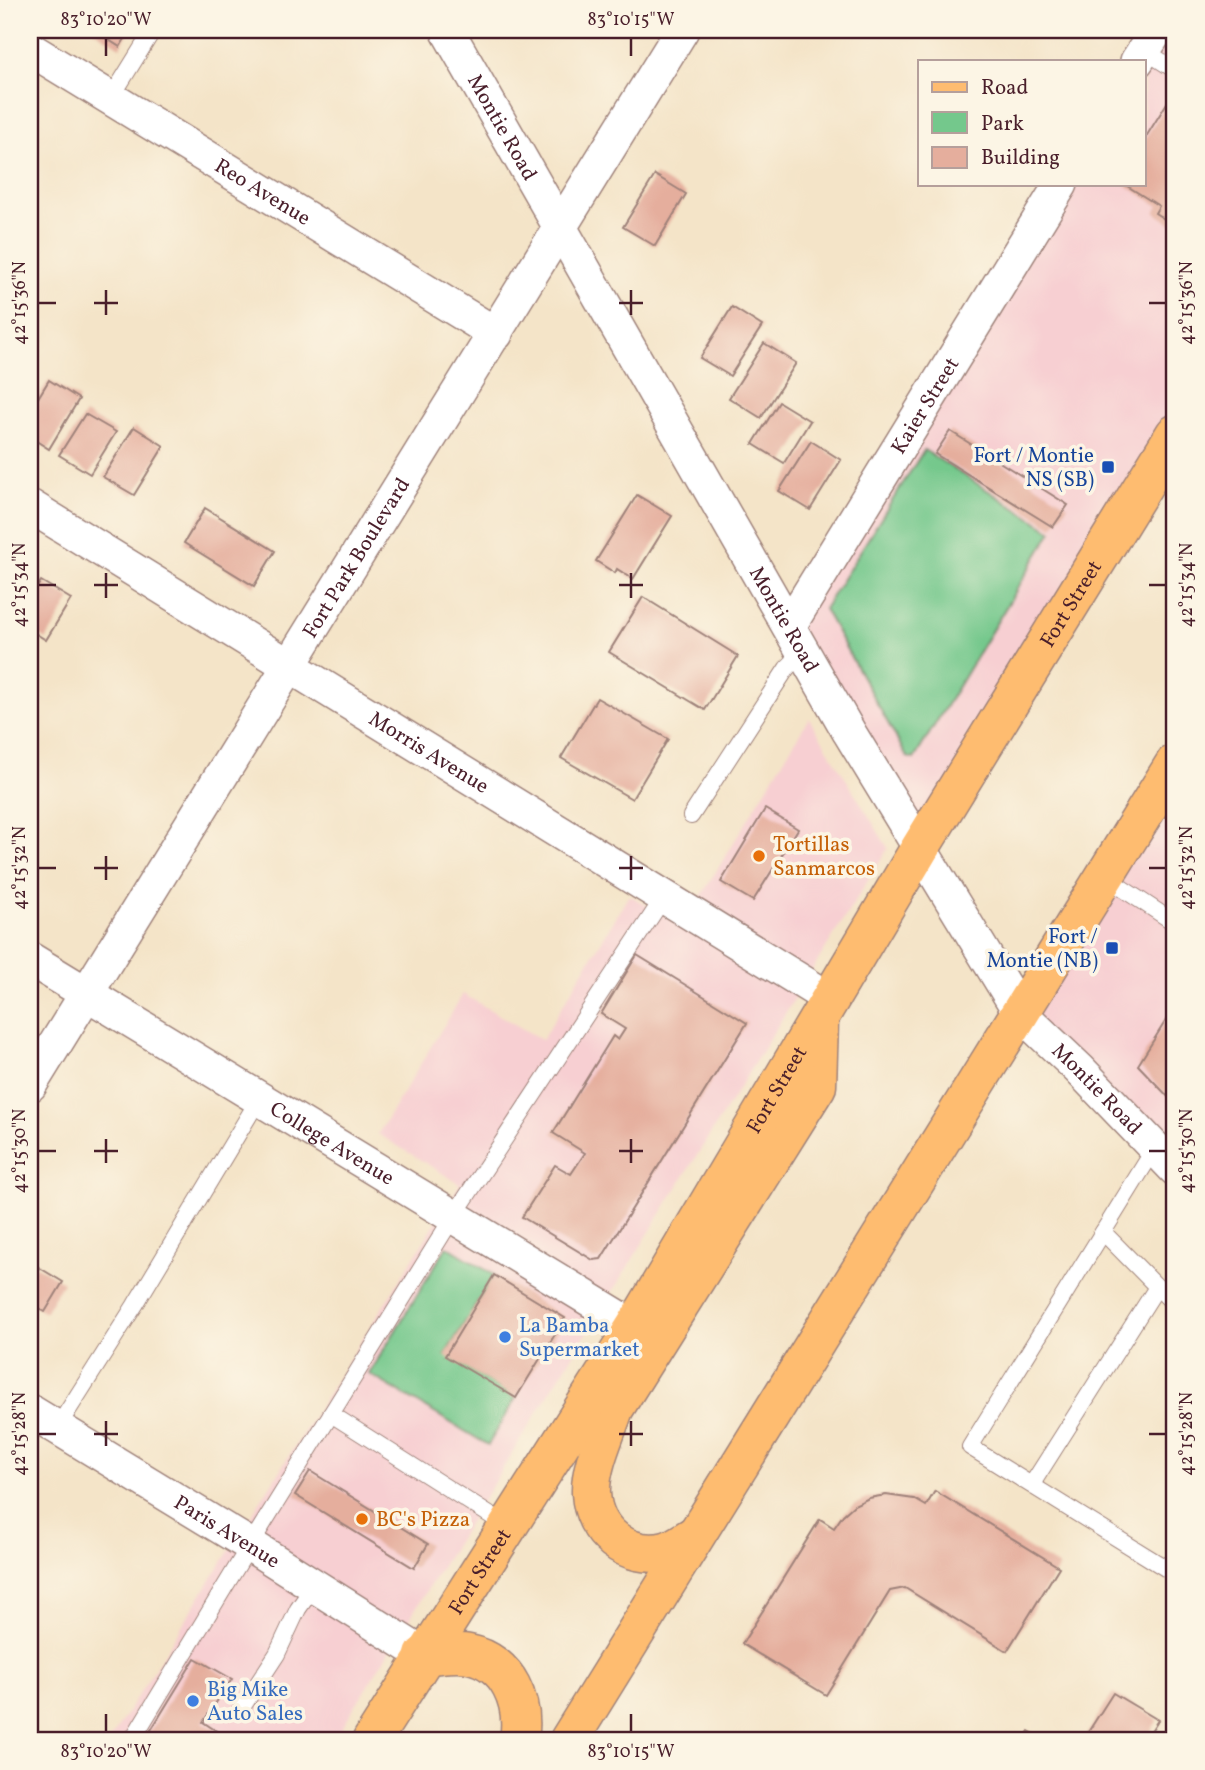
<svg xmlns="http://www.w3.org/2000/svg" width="1205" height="1770" viewBox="0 0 1205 1770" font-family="Vollkorn,serif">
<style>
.built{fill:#f7cfd2}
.green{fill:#74c88c;stroke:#5f745c;stroke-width:2}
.building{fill:#e5ae9d}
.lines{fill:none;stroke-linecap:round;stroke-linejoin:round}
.service-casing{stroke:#9f827a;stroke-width:18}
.minor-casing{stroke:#9f827a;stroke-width:36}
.primary-casing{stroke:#9f827a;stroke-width:41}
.service{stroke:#fff;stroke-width:16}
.minor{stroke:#fff;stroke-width:33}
.primary{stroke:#febc70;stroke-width:38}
.ticks{fill:none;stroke:#4a1f2b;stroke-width:2.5}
.transit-dot{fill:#1a4fb4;stroke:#fcf5e5;stroke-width:2.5}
.food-dot{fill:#e8710a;stroke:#fcf5e5;stroke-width:2.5}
.shop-dot{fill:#3f7fe0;stroke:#fcf5e5;stroke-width:2.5}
.labels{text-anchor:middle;stroke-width:7;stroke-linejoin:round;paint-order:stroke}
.street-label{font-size:21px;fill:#4a1f2b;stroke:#fcf5e5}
.transit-label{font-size:21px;fill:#164399;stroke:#fcf5e5;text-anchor:end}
.food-label{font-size:21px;fill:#c56008;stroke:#fcf5e5;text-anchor:start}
.shop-label{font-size:21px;fill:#366cbe;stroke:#fcf5e5;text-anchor:start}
.neatline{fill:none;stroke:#4a1f2b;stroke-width:2.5}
.ticks-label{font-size:18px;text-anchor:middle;fill:#4a1f2b}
</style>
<rect width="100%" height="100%" fill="#fcf5e5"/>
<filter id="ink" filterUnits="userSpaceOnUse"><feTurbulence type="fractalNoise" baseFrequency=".0143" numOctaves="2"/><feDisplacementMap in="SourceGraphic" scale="14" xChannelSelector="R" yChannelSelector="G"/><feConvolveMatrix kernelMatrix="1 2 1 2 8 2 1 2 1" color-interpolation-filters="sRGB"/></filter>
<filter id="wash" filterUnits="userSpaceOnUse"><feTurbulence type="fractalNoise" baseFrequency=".00686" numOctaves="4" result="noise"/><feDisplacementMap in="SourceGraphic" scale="28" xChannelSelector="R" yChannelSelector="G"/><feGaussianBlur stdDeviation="1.57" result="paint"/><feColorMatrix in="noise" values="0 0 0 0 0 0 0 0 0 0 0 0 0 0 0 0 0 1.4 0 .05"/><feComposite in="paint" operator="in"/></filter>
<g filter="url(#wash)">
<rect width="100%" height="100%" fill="#f4e4c8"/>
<!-- built -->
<g class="built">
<polygon points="1157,30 1175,30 1175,434 920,848 789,626 1061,184 1144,184 1144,61"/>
<polygon points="809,718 888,848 334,1740 110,1740 460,1184 378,1134 463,994 542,1040 629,895 683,926"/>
<polygon points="1175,763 1175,1169 1021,1014"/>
</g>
<!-- green -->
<g class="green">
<polygon points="924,450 1052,531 914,759 907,757 824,609"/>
<polygon points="447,1246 494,1275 445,1355 516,1398 488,1445 369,1374"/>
</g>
<g id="blocks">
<!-- building -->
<g class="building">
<polygon points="93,30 130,30 120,47"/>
<polygon points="1175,90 1175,226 1155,213 1159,206 1124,184 1144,184 1144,140"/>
<polygon points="655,175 686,194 655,246 623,227"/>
<polygon points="732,307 762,326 730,376 700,358"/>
<polygon points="764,343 796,363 761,418 729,398"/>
<polygon points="49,380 79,399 49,449 30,437 30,411"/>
<polygon points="779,402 810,421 784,463 753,444"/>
<polygon points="85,414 116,432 90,474 59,455"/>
<polygon points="134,427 164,446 134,495 103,477"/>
<polygon points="950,431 1068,505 1053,527 935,454"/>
<polygon points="811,441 841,460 810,510 779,491"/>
<polygon points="637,495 672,516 633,579 617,569 615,573 596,561"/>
<polygon points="205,508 275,551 254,586 184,543"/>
<polygon points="41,581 71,599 46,640 30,630 30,599"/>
<polygon points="643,597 738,656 705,710 609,652"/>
<polygon points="597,698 668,739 632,799 561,758"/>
<polygon points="765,809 798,829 753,901 721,882"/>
<polygon points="637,955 747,1023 601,1259 593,1260 522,1217 555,1165 571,1174 585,1153 553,1133 613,1036 618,1040 625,1029 601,1014"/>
<polygon points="1175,1006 1175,1104 1138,1065"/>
<polygon points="30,1262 63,1282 45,1312 30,1303"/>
<polygon points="494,1275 565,1318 516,1398 445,1356"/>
<polygon points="310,1471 428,1544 414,1568 295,1495"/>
<polygon points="935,1491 1059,1567 1007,1651 905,1588 890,1591 826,1695 742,1644 820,1519 834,1528 843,1515 854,1505 869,1498 886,1495 914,1499 926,1506"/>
<polygon points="195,1658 232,1679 203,1722 230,1740 145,1740"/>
<polygon points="1113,1693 1158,1720 1145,1740 1083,1740"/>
<polygon points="1029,1731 1045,1740 1023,1740"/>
</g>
</g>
</g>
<g filter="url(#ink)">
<use href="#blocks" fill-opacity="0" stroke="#9f827a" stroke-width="2"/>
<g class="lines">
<!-- service casing -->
<g class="service-casing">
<g id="service">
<polyline points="1144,50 1175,70"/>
<polyline points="111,98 153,30"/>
<polyline points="691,816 787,668 803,652"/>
<polyline points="1105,877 1175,923"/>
<polyline points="1155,1148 970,1447 1175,1574"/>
<polyline points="1103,1232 1175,1305"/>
<polyline points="331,1414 507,1526"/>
<polyline points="57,1428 135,1305 259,1099"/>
<polyline points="1032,1484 1157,1287"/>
<polyline points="241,1709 277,1654 298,1609 314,1586"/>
<polyline points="132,1740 250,1545 453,1217 664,897"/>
</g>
</g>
<!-- minor casing -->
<g class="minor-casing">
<g id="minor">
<path id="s1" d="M 447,30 L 849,732 L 1021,1014 L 1079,1069 L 1175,1169"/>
<path id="s2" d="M 30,49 L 496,334"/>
<polyline points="1137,61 1157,30"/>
<path id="s3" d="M 30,506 L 830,999"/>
<path id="s4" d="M 789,626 L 1061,184"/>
<path id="s5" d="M 30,959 L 635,1327"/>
<path id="s6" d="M 30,1085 L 682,30"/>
<path id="s7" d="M 30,1411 L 250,1545 L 424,1655"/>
</g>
</g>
<!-- primary casing -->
<g class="primary-casing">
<g id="primary">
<path d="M 695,1535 C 686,1540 676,1548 666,1551 C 627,1560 593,1532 591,1493 C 590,1466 606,1434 614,1409 L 817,1086 L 819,1022"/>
<path d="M 424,1655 C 438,1655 455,1651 469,1654 C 509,1662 525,1703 519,1740"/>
<path id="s8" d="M 372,1740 L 635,1327 L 920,848 L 1175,434"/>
<polyline points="569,1740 1175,763"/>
</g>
</g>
<!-- service -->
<use href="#service" class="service"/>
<!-- minor -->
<use href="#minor" class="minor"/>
<!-- primary -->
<use href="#primary" class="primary"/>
</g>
</g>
<!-- ticks -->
<path class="ticks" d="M 106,38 L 106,56M 631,38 L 631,56M 106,290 L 106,315M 631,290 L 631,315M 38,303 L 56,303M 94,303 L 118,303M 619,303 L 643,303M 1149,303 L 1166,303M 106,573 L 106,598M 631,573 L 631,598M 38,585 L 56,585M 94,585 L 118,585M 619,585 L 643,585M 1149,585 L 1166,585M 106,856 L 106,880M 631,856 L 631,880M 38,868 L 56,868M 94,868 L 118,868M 619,868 L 643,868M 1149,868 L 1166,868M 106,1139 L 106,1163M 631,1139 L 631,1163M 38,1151 L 56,1151M 94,1151 L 118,1151M 619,1151 L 643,1151M 1149,1151 L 1166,1151M 106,1421 L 106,1446M 631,1421 L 631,1446M 38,1434 L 56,1434M 94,1434 L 118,1434M 619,1434 L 643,1434M 1149,1434 L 1166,1434M 106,1714 L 106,1732M 631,1714 L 631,1732"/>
<!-- markers -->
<g class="transit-dot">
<rect x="1101" y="460" width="14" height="14" rx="3.5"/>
<rect x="1105" y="941" width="14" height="14" rx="3.5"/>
</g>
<g class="food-dot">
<circle cx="759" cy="856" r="7"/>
<circle cx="362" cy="1519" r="7"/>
</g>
<g class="shop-dot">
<circle cx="505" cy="1337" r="7"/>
<circle cx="193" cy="1701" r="7"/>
</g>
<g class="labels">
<!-- street labels -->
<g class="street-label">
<text dy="7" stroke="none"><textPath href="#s1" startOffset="112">Montie Road</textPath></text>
<text dy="7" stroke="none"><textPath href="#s2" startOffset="273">Reo Avenue</textPath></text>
<text dy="7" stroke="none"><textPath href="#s4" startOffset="259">Kaier Street</textPath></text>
<text dy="7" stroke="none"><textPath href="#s6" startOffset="620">Fort Park Boulevard</textPath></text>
<text dy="7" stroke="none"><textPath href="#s8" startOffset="1334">Fort Street</textPath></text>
<text dy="7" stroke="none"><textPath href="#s1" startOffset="679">Montie Road</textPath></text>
<text dy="7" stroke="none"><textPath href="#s3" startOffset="469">Morris Avenue</textPath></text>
<text dy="7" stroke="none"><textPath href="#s8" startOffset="766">Fort Street</textPath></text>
<text dy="7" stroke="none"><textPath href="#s1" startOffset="1246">Montie Road</textPath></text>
<text dy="7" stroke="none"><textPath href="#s5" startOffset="354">College Avenue</textPath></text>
<text dy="7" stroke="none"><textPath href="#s7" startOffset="231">Paris Avenue</textPath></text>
<text dy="7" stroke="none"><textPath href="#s8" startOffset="200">Fort Street</textPath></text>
</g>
<!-- transit labels -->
<g class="transit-label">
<text x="1094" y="462">Fort / Montie<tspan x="1094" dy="24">NS (SB)</tspan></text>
<text x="1098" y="943">Fort /<tspan x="1098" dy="24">Montie (NB)</tspan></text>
</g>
<!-- food labels -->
<g class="food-label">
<text x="773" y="851">Tortillas<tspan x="773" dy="24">Sanmarcos</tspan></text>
<text x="376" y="1526">BC's Pizza</text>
</g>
<!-- shop labels -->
<g class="shop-label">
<text x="519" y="1332">La Bamba<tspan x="519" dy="24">Supermarket</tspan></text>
<text x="207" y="1696">Big Mike<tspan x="207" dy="24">Auto Sales</tspan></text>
</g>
</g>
<!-- margin -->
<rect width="1205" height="1770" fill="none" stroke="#fcf5e5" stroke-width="77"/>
<!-- legend -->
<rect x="918" y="60" width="228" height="126" fill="#fcf5e5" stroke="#b59f9b" stroke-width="2"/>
<rect x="932" y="82" width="35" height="10" fill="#febc70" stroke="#b59f9b" stroke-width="2"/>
<text x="981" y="94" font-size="21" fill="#4a1f2b">Road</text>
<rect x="932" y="112" width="35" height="21" fill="#74c88c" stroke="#b59f9b" stroke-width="2"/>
<text x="981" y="130" font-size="21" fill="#4a1f2b">Park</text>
<rect x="932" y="147" width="35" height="21" fill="#e5ae9d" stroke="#b59f9b" stroke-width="2"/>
<text x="981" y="164" font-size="21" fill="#4a1f2b">Building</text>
<rect x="38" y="38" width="1128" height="1694" class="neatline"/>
<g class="ticks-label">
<text x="106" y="25">83°10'20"W</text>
<text x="631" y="25">83°10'15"W</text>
<text transform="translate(19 303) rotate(-90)" y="6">42°15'36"N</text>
<text transform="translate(1186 303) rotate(-90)" y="6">42°15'36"N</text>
<text transform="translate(19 585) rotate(-90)" y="6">42°15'34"N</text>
<text transform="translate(1186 585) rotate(-90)" y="6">42°15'34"N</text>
<text transform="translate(19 868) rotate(-90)" y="6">42°15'32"N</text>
<text transform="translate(1186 868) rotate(-90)" y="6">42°15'32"N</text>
<text transform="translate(19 1151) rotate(-90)" y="6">42°15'30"N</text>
<text transform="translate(1186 1151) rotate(-90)" y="6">42°15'30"N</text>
<text transform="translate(19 1434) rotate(-90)" y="6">42°15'28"N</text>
<text transform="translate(1186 1434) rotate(-90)" y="6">42°15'28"N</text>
<text x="106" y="1757">83°10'20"W</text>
<text x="631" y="1757">83°10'15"W</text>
</g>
</svg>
